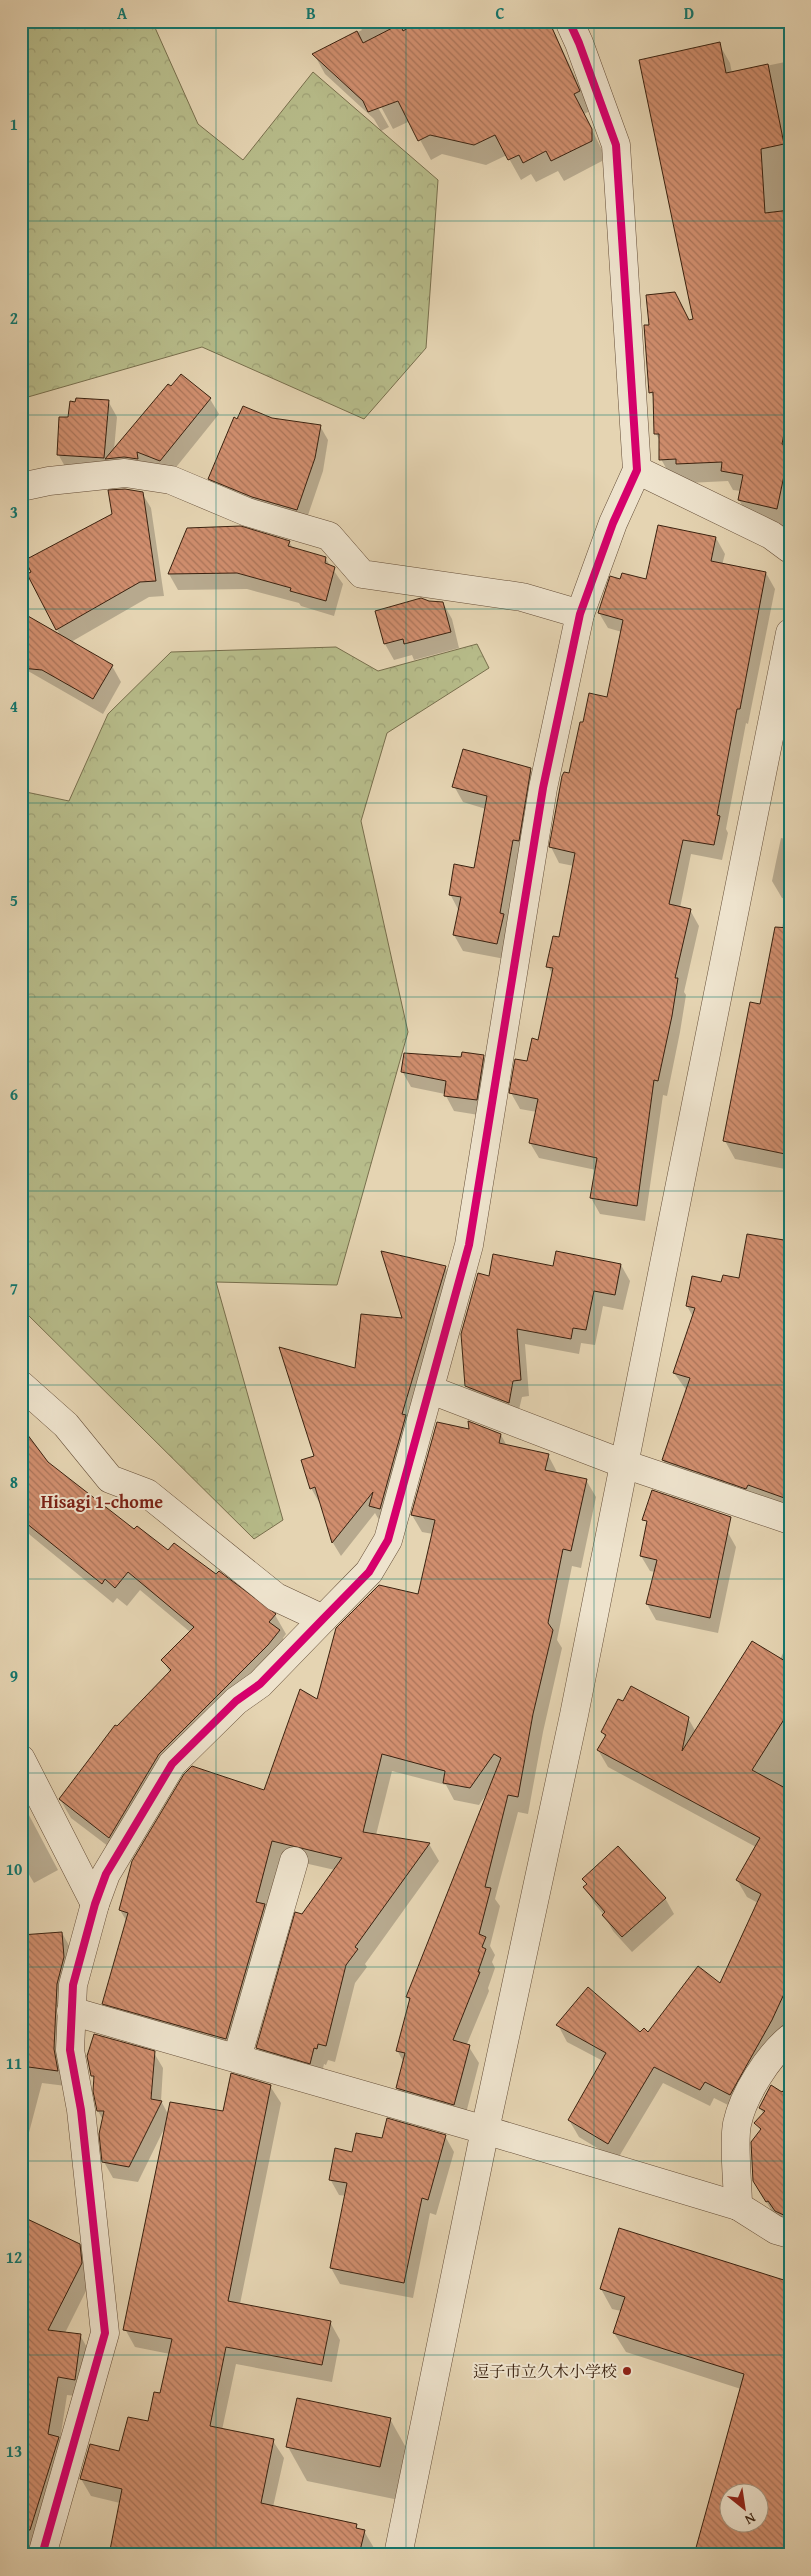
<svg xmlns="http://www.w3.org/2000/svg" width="811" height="2576" viewBox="0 0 811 2576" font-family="'Gentium Book Plus','Noto Serif JP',serif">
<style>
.forest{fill:url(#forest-crowns);stroke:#786f4d}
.shadow{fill:#0003;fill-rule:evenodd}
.building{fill:url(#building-back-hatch);stroke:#3a2210;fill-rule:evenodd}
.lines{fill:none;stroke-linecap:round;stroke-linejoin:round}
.minor-casing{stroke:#654e38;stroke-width:29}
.minor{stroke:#eee3cd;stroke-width:28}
.cycleway-casing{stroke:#eee3cd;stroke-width:11}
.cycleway{stroke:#d6006c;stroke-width:8}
.grid{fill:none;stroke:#0f766e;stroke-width:1;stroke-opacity:0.55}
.poi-dot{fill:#8f2418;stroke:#eee3cd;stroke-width:2}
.labels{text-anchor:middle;stroke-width:4;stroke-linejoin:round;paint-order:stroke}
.poi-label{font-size:16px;fill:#3a2210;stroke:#eee3cd;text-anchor:end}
.neighbourhood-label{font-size:18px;font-weight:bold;fill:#7a1f14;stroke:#eee3cd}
.neatline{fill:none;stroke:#0f766e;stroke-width:2}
.grid-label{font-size:16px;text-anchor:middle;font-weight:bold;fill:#0f766e}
</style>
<defs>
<pattern id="forest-crowns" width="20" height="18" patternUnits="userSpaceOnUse" patternTransform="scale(1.25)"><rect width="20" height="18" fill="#b7bc8a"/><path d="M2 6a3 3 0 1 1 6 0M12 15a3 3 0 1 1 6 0" fill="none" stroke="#9ea176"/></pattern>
<pattern id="building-back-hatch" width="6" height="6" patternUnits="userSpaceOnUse" patternTransform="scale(1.25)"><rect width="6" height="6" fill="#d08e6e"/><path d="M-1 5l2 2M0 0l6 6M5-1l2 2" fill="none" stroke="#aa7459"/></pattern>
</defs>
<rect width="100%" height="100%" fill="#e5d4b2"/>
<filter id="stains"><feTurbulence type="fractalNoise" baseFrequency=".004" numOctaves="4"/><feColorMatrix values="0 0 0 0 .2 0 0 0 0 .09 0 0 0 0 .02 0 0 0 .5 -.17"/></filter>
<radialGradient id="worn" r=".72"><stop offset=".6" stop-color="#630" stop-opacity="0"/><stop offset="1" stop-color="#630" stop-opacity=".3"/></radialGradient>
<!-- forest -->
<g class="forest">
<polygon points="21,21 152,21 198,124 243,160 313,72 438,180 426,348 364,419 202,347 21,399"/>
<polygon points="477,644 489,668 387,733 361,821 408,1032 337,1285 216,1282 283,1520 254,1539 21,1308 21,791 69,801 108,714 171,652 336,647 378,671"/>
</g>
<!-- shadow -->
<g class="shadow">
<polygon points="355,21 549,21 585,98 590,111 584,114 602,150 602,161 564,181 558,171 536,182 531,174 521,180 507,155 486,165 442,154 431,160 410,121 393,129 379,103 376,104 389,127 381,131 374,119 325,74 314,54 362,30"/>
<polygon points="719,44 730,63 732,73 790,61 790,517 788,527 750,519 739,500 741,491 733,490 728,481 688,483 685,478 672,479 661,459 660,441 656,434 654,399 651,392 650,326 674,293 690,321 694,320"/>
<polygon points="210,399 219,414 169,476 67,470 58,454 69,419 108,401 117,417 114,450"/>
<polygon points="272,419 320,426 328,440 323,471 305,524 218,493 209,479"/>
<polygon points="142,493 151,508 164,596 149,597 71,642 112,666 121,682 103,714 28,671 26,754 21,754 21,622 61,637 28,575"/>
<polygon points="188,529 289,542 293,548 325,558 343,584 334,616 301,606 299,603 247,589 178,590 169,574"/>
<polygon points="716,538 725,554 722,565 766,573 775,589 748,724 746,723 726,829 728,833 722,860 691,854 680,908 690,910 699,926 684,992 686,995 680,1032 667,1096 663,1095 645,1221 600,1214 591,1198 596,1170 539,1158 530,1143 537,1112 520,1109 511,1093 539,1041 553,975 548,967 560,939 574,866 559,863 551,847 584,724 608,698 622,632 608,628 599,613 621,580 647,581"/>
<polygon points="429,603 443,603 452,619 459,648 414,660 412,655 394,660 385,644 377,612"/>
<polygon points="530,769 540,785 505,959 463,951 454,935 459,911 450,894 475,869 486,809 463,802 454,786"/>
<polygon points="781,838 790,840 790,1170 735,1159 725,1141 761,1005 774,976 787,899 782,898 772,881"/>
<polygon points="483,1056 492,1072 485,1116 454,1111 445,1094 411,1087 402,1071 462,1058"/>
<polygon points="790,1228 790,1513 673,1478 663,1460 687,1391 674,1373 693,1317 687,1306 722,1284 740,1279 788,1242"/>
<polygon points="621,1265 630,1281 623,1310 603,1306 595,1345 581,1343 579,1354 525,1344 529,1396 522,1397 517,1418 476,1402 467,1386 490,1277 554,1268"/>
<polygon points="445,1267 453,1281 388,1522 379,1520 375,1513 341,1556 333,1543 321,1501 319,1502 311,1488 316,1457 356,1369 403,1319"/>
<polygon points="21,1430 47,1463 135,1531 168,1552 217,1576 275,1615 286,1634 283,1638 290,1650 170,1774 121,1856 71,1818 60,1799 118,1728 170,1673 163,1660 190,1632 140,1590 127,1606 117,1598 113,1603 30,1535 21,1523"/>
<polygon points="501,1435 507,1446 548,1455 558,1474 586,1480 596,1497 581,1568 572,1566 557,1640 562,1648 543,1732 528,1814 518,1812 495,1899 500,1906 490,1946 495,1955 492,1962 495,1968 488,1988 489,1991 467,2044 479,2063 464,2121 407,2105 397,2088 404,2063 397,2050 410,2002 407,1997 486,1795 479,1805 454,1800 446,1785 392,1771 376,1835 429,1844 439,1861 365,1964 367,1967 355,1983 335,2062 328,2060 326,2065 324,2064 320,2080 267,2065 258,2048 302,1915 335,1870 282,1858 236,2056 114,2021 104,2004 127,1922 120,1910 265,1792 318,1701 419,1595 433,1534 422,1532 412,1515"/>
<polygon points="727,1531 736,1547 718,1633 656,1620 647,1604 655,1572 650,1571 641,1556"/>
<polygon points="790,1637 790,2018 740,2111 714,2098 710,2106 663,2083 617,2160 579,2137 569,2120 603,2061 567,2042 558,2025 648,2034 721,1985 758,1903 747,1897 737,1880 756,1847 608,1767 598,1750 605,1737 602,1732 688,1718 696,1732 780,1660"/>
<polygon points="21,1800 58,1870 34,1883 21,1861"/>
<polygon points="583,1879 665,1898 674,1914 632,1952 613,1931 604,1915 594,1903 585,1887 587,1885"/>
<polygon points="62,1933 71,1949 66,2086 42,2083 26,2144 21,2143 21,1936"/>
<polygon points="154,2053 163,2068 161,2101 168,2114 224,2113 270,2086 281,2103 240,2304 330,2322 340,2340 332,2382 236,2364 222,2430 273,2441 284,2458 273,2507 356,2525 358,2530 364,2531 374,2548 373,2555 102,2555 103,2548 111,2550 120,2503 91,2496 81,2479 120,2452 149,2423 161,2394 170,2354 135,2347 125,2329 164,2129 138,2182 113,2178 104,2162 103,2120 98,2111 95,2082 92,2075"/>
<polygon points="772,2086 790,2101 790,2224 776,2218 764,2198 761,2131 756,2123 764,2115 760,2108"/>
<polygon points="445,2136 454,2152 436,2215 430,2213 413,2298 340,2284 331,2268 346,2196 339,2195 330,2179 353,2153 382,2139"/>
<polygon points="21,2227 79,2245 89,2263 91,2281 65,2333 80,2335 90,2353 85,2397 67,2395 60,2440 69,2455 38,2555 21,2555"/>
<path d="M 790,2284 L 790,2555 L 695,2555 L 741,2389 L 626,2352 L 614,2333 L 621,2311 L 612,2309 L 601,2289 ZM 728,2494 L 758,2494 L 758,2524 L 728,2524 Z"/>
<polygon points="390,2419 409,2453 399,2500 307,2481 288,2447"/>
</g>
<!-- building -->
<g class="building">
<polygon points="419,21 549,21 580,91 574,94 592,129 592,141 551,161 546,151 523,163 519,155 508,160 495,135 474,145 430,135 418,141 398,101 368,112 363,101 312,54 357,31 363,43 400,24 403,31"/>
<polygon points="720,42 726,73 768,64 784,144 761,149 765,213 790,210 790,405 782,444 790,447 777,509 738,500 743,475 721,471 722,462 676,464 676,459 659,460 659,434 654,434 653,392 649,393 644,325 649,325 646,295 675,292 689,320 693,319 639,60"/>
<polygon points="181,374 211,398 160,461 137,452 138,459 124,457 105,459 168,384 171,386"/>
<polygon points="76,398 109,400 104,458 57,455 59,417 68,417 70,401 75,402"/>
<polygon points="243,406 272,418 321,425 315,458 297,510 252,497 208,479 234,417 237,419"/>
<polygon points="125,489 143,492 156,581 140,582 56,630 27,574 31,572 25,560 112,514 108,490"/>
<polygon points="658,525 716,537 711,561 766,572 740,709 737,709 717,815 720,816 714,845 683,840 669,904 691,909 675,978 678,978 672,1016 658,1081 654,1080 637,1206 590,1198 597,1158 529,1143 538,1099 509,1093 515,1059 527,1061 532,1038 538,1040 553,968 546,967 553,936 559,937 575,853 549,847 562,776 564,772 569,773 580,722 583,722 589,693 607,697 623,620 598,613 610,576 620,579 622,573 646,579"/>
<polygon points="241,526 290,541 288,546 326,557 325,563 335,567 326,601 290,591 291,588 237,573 168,574 187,528"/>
<polygon points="421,598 429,601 443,602 451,632 404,644 403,639 384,644 375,611"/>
<polygon points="21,612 113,665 93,699 42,670 21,668"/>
<polygon points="463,749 531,768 519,841 513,840 500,913 504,914 497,944 453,935 461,897 449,895 454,864 474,868 487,796 452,787"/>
<polygon points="775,927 790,928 790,1155 723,1141 750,1002 760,1004"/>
<polygon points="462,1052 484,1055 477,1100 444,1096 446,1081 401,1072 404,1053 461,1057"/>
<polygon points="747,1234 790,1241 790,1500 748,1485 746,1489 662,1460 690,1378 673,1373 695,1308 686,1306 692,1276 721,1282 723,1275 739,1278"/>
<polygon points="381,1251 446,1266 402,1414 406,1415 380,1509 369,1506 373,1492 332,1543 315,1487 310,1489 301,1460 314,1456 279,1347 355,1368 361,1314 402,1318"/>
<polygon points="556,1251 621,1264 615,1295 594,1291 586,1330 573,1328 571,1339 517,1329 521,1380 513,1381 509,1403 465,1386 461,1334 478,1273 489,1276 493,1254 553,1266"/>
<polygon points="468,1421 501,1434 499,1443 549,1454 545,1470 587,1479 571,1551 563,1549 548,1623 553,1630 533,1714 518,1797 508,1795 485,1887 491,1888 479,1934 486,1937 482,1947 486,1949 478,1972 480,1972 453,2040 470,2045 454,2105 396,2088 405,2053 396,2051 410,1998 406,1997 501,1758 494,1754 470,1788 443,1783 445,1771 382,1754 363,1832 430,1843 355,1947 358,1949 346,1965 326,2046 318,2044 317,2049 314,2048 310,2064 256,2048 295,1912 302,1914 342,1858 272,1841 256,1902 265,1904 226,2039 102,2004 128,1913 119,1910 132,1861 184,1774 192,1766 264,1790 300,1689 317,1699 336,1628 379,1585 418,1594 435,1520 411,1515 437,1422 469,1429"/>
<polygon points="21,1426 48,1462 134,1529 137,1526 168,1550 174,1543 216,1574 219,1571 276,1614 269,1622 280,1630 268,1645 159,1754 109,1838 59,1799 115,1725 117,1726 171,1670 161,1660 194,1627 128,1572 115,1588 105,1579 102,1584 21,1519"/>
<polygon points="652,1490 731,1517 710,1618 646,1604 657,1560 640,1556 647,1521 642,1520"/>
<polygon points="752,1641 790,1664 790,1710 752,1770 787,1789 790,1784 790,1981 772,2020 730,2095 705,2082 700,2090 654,2067 608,2144 568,2120 606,2053 556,2025 588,1987 640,2032 644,2028 648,2032 698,1966 720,1983 761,1894 736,1880 760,1838 597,1750 606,1735 601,1732 618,1699 623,1701 631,1686 689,1717 682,1751"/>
<polygon points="618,1846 666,1898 622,1937 602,1915 605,1912 583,1887 587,1884 582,1879"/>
<polygon points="62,1932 64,1957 57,1984 54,2049 58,2071 21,2066 21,1935"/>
<polygon points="94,2034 155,2051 151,2099 162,2101 129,2167 102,2162 99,2134 104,2111 97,2111 93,2091 94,2076 91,2076 87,2056"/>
<polygon points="231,2073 271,2085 228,2301 331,2321 322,2365 226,2347 210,2426 274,2439 261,2503 357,2524 356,2528 365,2530 359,2555 109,2555 122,2489 80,2479 90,2444 119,2451 128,2417 148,2421 154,2392 160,2393 172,2339 123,2330 170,2102 223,2111"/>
<polygon points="790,2083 790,2218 775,2211 768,2201 766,2202 753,2181 751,2142 761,2129 754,2123 765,2111 759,2108 771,2085 782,2092"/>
<polygon points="387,2118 446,2135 428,2200 422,2198 404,2283 330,2268 347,2183 329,2180 335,2148 352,2152 356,2133 382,2138"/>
<polygon points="21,2216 80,2244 82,2263 48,2330 81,2334 75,2380 58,2377 48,2434 59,2437 30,2530 21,2529"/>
<path d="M 619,2228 L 790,2282 L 790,2555 L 694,2555 L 744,2374 L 613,2333 L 625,2297 L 600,2289 ZM 728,2494 L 758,2494 L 758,2524 L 728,2524 Z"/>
<polygon points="297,2398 391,2418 380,2467 286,2447"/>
</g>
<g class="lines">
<!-- minor casing -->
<g class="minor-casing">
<g id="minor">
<polyline points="637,470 771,535 790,549"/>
<polyline points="21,487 49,481 125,473 171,480 247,512 329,536 362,574 522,597 580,614"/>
<polyline points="21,1385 66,1425 110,1479 147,1493 276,1597 323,1619"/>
<polyline points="431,1390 624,1464 790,1520"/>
<polyline points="21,1759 95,1904"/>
<polyline points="71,2011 485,2130 738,2206 776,2230 790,2234"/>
<polyline points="237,2058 294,1861"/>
<path d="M 738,2206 C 738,2184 733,2143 737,2124 C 743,2095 768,2056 790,2038"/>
<polyline points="42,2555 105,2333 81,2110 70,2050 73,1985 95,1904 106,1874 172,1764 236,1701 260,1684 323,1619 369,1572 388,1540 469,1245 543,788 580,614 613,523 637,470 616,145 579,43 569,21"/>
<polyline points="398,2555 485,2130 574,1715 790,633"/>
</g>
</g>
<!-- minor -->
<use href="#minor" class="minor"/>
<!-- cycleway casing -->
<g class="cycleway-casing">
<polyline id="cycleway" points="42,2555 105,2333 81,2110 70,2050 73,1985 95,1904 106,1874 172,1764 236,1701 260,1684 323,1619 369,1572 388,1540 469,1245 543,788 580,614 613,523 637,470 616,145 579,43 569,21"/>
</g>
<!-- cycleway -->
<use href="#cycleway" class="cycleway"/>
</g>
<!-- grid -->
<path class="grid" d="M 216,21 L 216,2555M 406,21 L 406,2555M 594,21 L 594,2555M 21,221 L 790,221M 21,415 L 790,415M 21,609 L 790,609M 21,803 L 790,803M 21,997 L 790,997M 21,1191 L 790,1191M 21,1385 L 790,1385M 21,1579 L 790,1579M 21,1773 L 790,1773M 21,1967 L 790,1967M 21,2161 L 790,2161M 21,2355 L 790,2355"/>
<!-- markers -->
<circle class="poi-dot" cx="627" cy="2371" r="5"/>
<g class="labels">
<!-- poi labels -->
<g class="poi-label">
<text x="617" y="2377">逗子市立久木小学校</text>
</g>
<!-- neighbourhood labels -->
<g class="neighbourhood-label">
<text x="102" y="1508">Hisagi 1-chome</text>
</g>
</g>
<!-- margin -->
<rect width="811" height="2576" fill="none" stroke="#e5d4b2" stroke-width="55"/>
<!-- north arrow -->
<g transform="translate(744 2508) rotate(150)"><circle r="24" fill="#eee3cd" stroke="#a69681"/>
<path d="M0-4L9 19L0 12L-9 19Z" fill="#8f2418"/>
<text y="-8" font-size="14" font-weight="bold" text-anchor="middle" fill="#3a2210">N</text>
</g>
<rect x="28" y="28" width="756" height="2520" class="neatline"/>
<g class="grid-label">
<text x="122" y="19">A</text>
<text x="311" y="19">B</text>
<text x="500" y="19">C</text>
<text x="689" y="19">D</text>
<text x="14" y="130">1</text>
<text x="14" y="324">2</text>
<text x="14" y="518">3</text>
<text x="14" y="712">4</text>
<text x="14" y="906">5</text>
<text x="14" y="1100">6</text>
<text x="14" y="1294">7</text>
<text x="14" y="1488">8</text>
<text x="14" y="1682">9</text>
<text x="14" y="1875">10</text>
<text x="14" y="2069">11</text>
<text x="14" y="2263">12</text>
<text x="14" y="2457">13</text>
</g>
<rect width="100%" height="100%" filter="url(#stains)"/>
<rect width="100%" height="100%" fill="url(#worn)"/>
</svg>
